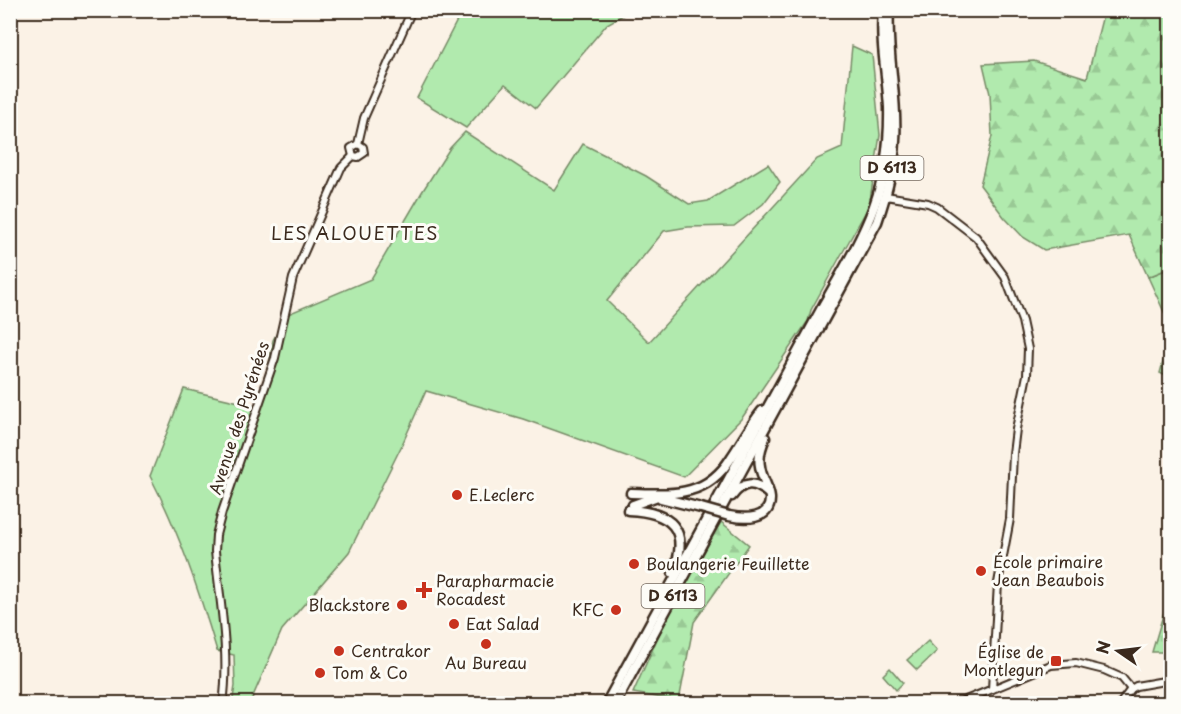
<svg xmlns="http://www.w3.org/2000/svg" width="1181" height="714" viewBox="0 0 1181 714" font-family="'Playpen Sans',sans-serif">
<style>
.grass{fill:#b1eaae;stroke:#768a66;stroke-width:1.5}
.forest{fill:url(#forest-firs);stroke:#768a66;stroke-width:1.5}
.park{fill:url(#park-tufts);stroke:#768a66;stroke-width:1.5}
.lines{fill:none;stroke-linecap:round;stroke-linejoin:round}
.secondary-casing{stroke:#3b2a1e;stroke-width:10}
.highway-casing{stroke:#3b2a1e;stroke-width:13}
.secondary{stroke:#fdfcf7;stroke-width:6}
.highway{stroke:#fdfcf7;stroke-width:8}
.highway-bridge-casing{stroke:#3b2a1e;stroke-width:13;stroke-linecap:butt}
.highway-bridge{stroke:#fdfcf7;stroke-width:8}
.poi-dot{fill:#c8321e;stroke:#fdfcf7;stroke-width:2}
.labels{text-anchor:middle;stroke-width:6;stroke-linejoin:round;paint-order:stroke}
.shield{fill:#fdfcf7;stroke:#75695f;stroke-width:1.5}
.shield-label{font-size:15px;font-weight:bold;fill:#3b2a1e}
.street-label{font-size:16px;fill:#3b2a1e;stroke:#fdfcf7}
.poi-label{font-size:16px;fill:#3b2a1e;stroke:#fdfcf7;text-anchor:start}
.neighbourhood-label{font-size:18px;letter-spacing:1.5px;fill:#3b2a1e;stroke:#fdfcf7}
</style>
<defs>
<pattern id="forest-firs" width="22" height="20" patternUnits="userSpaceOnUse" patternTransform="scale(1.5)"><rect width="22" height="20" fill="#b1eaae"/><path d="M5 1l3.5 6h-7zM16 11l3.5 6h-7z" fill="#99c995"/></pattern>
<pattern id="park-tufts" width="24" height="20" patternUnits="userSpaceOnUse" patternTransform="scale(1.5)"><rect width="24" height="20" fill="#b1eaae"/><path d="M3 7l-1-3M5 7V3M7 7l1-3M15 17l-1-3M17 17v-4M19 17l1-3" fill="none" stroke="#99c995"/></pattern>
</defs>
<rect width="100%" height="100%" fill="#fbf2e6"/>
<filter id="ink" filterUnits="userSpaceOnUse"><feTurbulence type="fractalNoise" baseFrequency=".0167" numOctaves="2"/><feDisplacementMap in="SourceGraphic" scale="12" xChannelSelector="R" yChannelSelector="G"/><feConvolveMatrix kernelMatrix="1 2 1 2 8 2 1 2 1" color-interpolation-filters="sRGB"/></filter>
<g filter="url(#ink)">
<!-- grass -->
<g class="grass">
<polygon points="619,10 625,14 607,24 536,108 505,84 466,128 417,98 462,11"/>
<path d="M 852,46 L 872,55 L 880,135 L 869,206 L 840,257 L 811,310 L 808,321 L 742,418 L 684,477 L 523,419 L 426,391 L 401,447 L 349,552 L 282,630 L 250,703 L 232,704 L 235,686 L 234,655 L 217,651 C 199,591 179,532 150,476 L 184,389 L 256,406 L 270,359 L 273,340 L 288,314 L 371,279 L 422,192 L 450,148 L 465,132 L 554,190 L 583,144 L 646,176 L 689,204 L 708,201 L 768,164 L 780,182 L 763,204 L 734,226 L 688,227 L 664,231 L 607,301 L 649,342 L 817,159 L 842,148 Z"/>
<polygon points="1170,268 1170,325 1148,277"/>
<polygon points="1170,336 1170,378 1160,373"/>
<polygon points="928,641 937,651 917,670 907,660"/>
<polygon points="890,668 903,683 896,690 883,675"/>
</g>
<!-- forest -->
<g class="forest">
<polygon points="1104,11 1170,11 1170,268 1148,277 1129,235 1044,250 1023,237 1004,217 980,185 992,136 990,94 983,64 1034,61 1087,78"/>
<polygon points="721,522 749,545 694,622 679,701 633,693 666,619"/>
</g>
<!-- park -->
<polygon class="park" points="1166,605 1170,606 1170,652 1152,652"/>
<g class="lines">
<!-- secondary casing -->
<g class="secondary-casing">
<g id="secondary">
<polyline points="358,144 364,118 412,10"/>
<polyline points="353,156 358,157 364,153 363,147 358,144"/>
<polyline points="353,156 351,148 358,144"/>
<polyline points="886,196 928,203 937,207 976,237 1005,277 1022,321 1028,349 1027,375 1016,429 1013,454 1010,519 998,583 992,689"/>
<path d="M 223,704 C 230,653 220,602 215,551 L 216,535 L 222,512 L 275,358 L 293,278 L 341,168 L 353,156"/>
<polyline points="956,704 1051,665 1076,663 1104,670 1122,678 1131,689"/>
<polyline points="1120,704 1131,689 1136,686 1170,680"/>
</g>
</g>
<!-- highway casing -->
<g class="highway-casing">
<g id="highway">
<path d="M 631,493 C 672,494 706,498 731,458 C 742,442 750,426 762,411"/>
<path d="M 732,496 C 743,481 755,481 768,493"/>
<polyline points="661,498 701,508"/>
<polyline points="633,505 655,497"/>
<path d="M 628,510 C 671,512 691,529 673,573"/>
<path d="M 729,516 C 744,519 771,521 770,498 C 769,487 761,477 760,466 C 758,456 761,447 765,438"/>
<path d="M 606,704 L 824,304 C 864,234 891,191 889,107 C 887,75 880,43 883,10"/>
<path d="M 615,704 L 877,222 C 886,196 894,169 895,141 C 898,97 886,54 889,10"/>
</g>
</g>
<!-- secondary -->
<use href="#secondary" class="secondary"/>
<!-- highway -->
<use href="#highway" class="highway"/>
<!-- highway-bridge casing -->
<g class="highway-bridge-casing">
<polyline id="highway-bridge" points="701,508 729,516"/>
</g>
<!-- highway-bridge -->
<use href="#highway-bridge" class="highway-bridge"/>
</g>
</g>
<!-- markers -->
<g class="poi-dot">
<circle cx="457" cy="495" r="6"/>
<circle cx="634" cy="564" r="6"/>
<circle cx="981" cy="571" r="6"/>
<path d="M421 581h6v6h6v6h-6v6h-6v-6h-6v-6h6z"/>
<circle cx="402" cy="605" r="6"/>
<circle cx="616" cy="610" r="6"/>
<circle cx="454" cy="624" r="6"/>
<circle cx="486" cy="644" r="6"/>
<circle cx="339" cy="651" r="6"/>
<rect x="1050" y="655" width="12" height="12" rx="3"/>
<circle cx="320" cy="673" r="6"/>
</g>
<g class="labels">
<!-- shield labels -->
<g class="shield">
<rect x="860.5" y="156" width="63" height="24" rx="4.5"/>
<rect x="641.5" y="584" width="63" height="24" rx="4.5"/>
</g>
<g class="shield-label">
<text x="892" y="173">D 6113</text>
<text x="673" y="601">D 6113</text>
</g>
<!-- street labels -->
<g class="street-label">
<text transform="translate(239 418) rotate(-72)" y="6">Avenue des Pyrénées</text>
</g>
<!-- poi labels -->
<g class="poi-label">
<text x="469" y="501">E.Leclerc</text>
<text x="993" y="568">École primaire<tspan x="993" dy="18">Jean Beaubois</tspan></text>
<text x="646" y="570">Boulangerie Feuillette</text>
<text x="436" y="587">Parapharmacie<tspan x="436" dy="18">Rocadest</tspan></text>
<text x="390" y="611" text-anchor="end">Blackstore</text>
<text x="604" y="616" text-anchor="end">KFC</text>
<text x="466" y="630">Eat Salad</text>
<text x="351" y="657">Centrakor</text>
<text x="1044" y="658" text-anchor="end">Église de<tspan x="1044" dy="18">Montlegun</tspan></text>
<text x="486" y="669" text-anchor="middle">Au Bureau</text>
<text x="332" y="679">Tom &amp; Co</text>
</g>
<!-- neighbourhood labels -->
<g class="neighbourhood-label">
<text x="355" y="240">LES ALOUETTES</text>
</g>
</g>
<!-- margin -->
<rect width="1181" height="714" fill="none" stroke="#fdfcf7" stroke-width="36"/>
<rect x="18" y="18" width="1145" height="678" fill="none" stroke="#3b2a1e" stroke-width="2" filter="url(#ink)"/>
<!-- north arrow -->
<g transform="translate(1118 651) rotate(284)" stroke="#fdfcf7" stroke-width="4.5" paint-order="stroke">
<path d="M0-4.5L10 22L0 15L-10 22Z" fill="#3b2a1e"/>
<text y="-9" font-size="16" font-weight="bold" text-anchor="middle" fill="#3b2a1e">N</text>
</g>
</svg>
